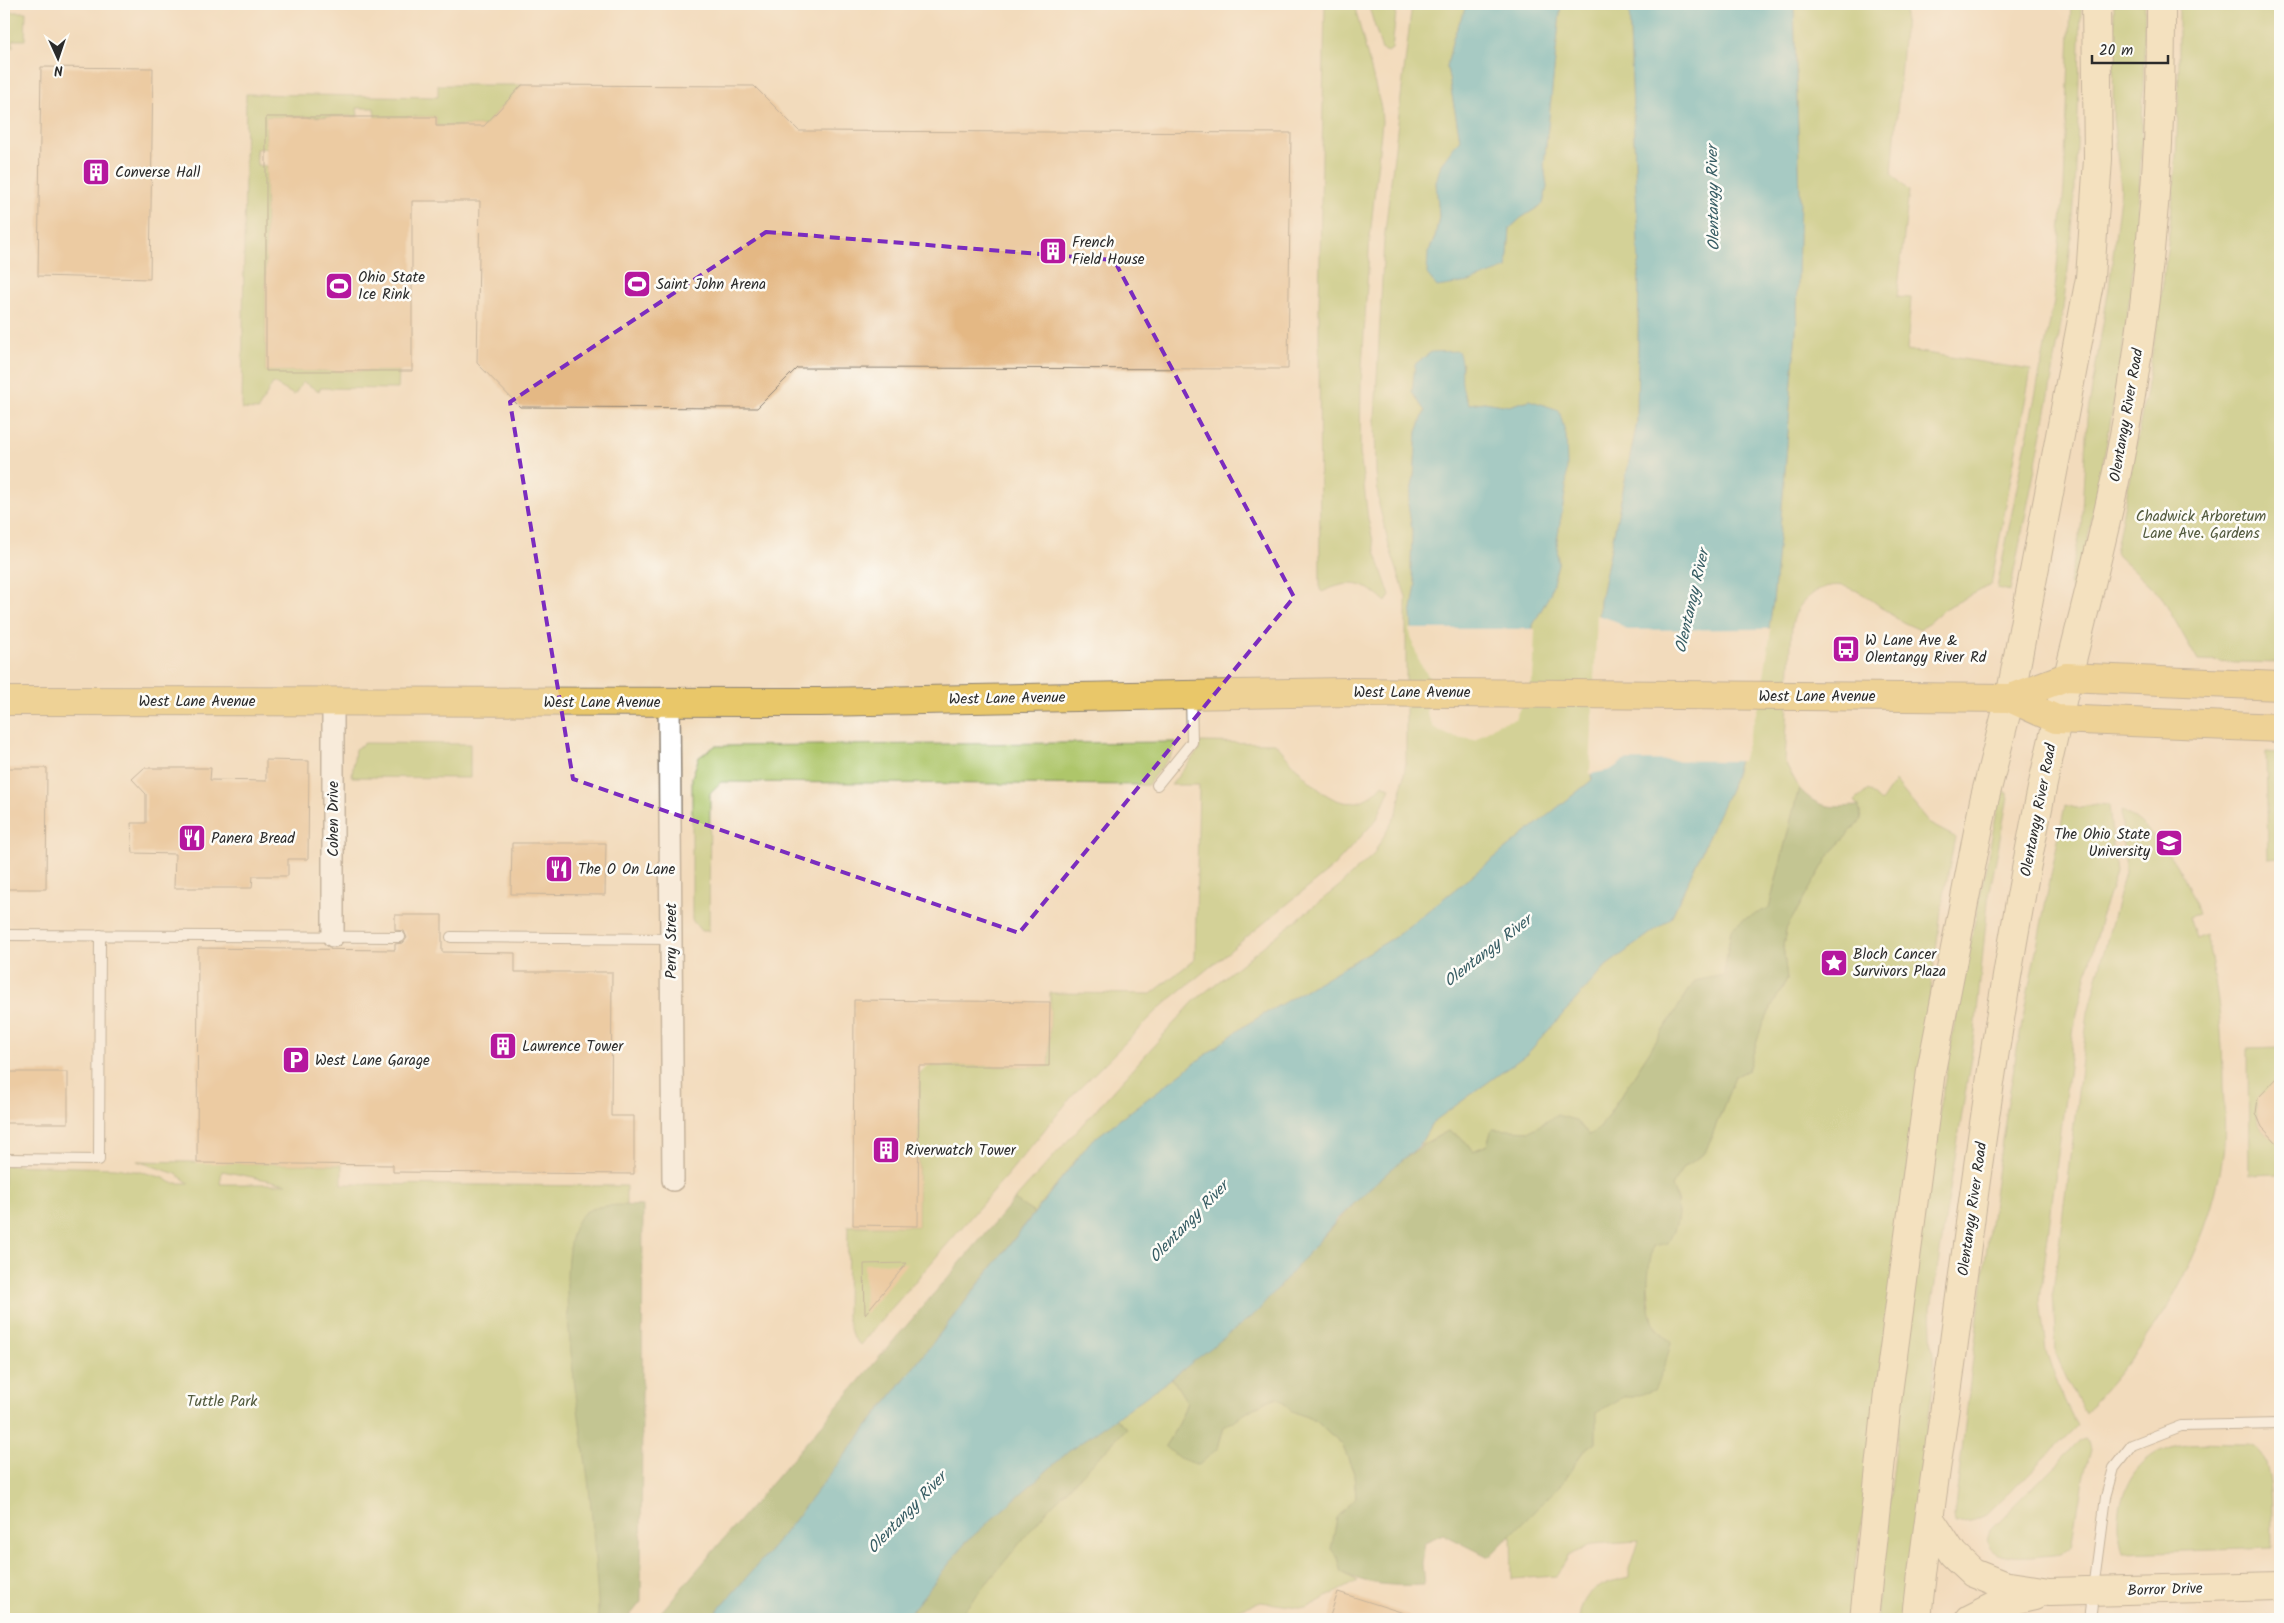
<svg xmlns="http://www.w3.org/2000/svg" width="2284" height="1623" viewBox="0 0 2284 1623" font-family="Kalam,sans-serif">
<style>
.green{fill:#aec66b;stroke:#6c784b;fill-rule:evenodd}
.forest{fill:#8aab5f;stroke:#5a6b45}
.water{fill:#4eb7cc;stroke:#3c717c}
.pier{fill:#f2dbbc}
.building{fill:#e4b884}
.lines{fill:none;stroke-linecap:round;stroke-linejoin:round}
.lane-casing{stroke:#8e8374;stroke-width:12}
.street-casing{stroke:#8e8374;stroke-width:24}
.secondary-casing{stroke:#8e8374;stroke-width:30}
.primary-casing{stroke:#8e8374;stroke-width:30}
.lane{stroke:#fff;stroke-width:10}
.street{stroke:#fff;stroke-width:21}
.secondary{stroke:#f6e9c3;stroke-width:28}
.primary{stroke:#e9c769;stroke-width:28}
.marked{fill:none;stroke:#7b2cbf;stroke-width:4;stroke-dasharray:10 6;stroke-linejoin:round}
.labels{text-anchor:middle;stroke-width:5;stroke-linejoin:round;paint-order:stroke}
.poi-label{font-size:15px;fill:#2b2b2b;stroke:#fdfcf7;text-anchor:start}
.street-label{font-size:15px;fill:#2b2b2b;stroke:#fdfcf7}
.park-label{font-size:15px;fill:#525a3e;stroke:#fdfcf7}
.water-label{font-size:16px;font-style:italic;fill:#375c63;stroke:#fdfcf7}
</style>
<rect width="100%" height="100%" fill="#fdfcf7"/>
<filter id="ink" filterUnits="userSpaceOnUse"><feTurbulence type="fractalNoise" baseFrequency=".02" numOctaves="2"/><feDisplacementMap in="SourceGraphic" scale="10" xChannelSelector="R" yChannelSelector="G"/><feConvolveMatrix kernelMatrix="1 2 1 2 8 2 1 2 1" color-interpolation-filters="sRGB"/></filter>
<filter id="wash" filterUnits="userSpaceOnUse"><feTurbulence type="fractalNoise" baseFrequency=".0096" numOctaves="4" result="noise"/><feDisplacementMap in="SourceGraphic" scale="20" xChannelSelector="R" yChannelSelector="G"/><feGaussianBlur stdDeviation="1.12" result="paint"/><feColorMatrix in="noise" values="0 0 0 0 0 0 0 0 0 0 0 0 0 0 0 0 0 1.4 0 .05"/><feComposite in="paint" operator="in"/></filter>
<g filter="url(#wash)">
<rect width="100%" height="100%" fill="#f2dbbc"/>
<!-- green -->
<g class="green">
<path d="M 1325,4 L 1354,4 L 1381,108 L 1382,122 L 1370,236 L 1361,383 L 1360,453 L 1368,519 L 1376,554 L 1390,596 L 1386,602 C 1364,582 1350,579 1322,592 L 1320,590 L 1319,308 Z"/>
<polygon points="1368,4 1397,4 1392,49 1388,52 1382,50"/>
<path d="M 1412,4 L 1467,4 L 1453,38 L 1447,67 L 1460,139 L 1436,182 L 1439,217 L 1435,237 L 1428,253 L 1507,268 L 1510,228 L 1521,218 L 1543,204 L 1547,187 L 1544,164 L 1561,4 L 1629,4 L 1639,268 L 1637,423 L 1600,601 L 1592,780 L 1395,937 L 1244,1026 L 1090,1142 L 1034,1213 L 1014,1200 L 1194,1001 L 1338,887 L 1373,855 L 1397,813 L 1406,763 L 1406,597 L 1389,546 L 1379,505 L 1376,472 L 1375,419 L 1384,240 ZM 1463,363 C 1459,379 1461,390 1469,404 L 1484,402 L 1509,406 L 1529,400 L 1566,436 L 1566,488 L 1557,540 L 1558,564 L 1550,594 L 1533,625 L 1530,663 L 1411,615 L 1416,585 L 1411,568 L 1412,530 L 1408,504 L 1414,478 L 1417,432 L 1425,411 L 1412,392 Z"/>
<path d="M 1794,4 L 1906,4 L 1892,174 L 1909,191 L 1897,297 L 1911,298 L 1907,350 L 2031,370 L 1991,585 L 1944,609 L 1920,630 C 1912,626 1903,623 1896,618 C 1872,602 1846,572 1815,592 C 1801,602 1796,609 1792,625 L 1785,762 L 1799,788 L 1769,908 L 1744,919 L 1731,929 L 1724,975 L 1695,981 L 1600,1128 L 1589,1135 L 1575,1120 L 1557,1116 L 1530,1131 L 1492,1130 L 1487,1145 L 1473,1151 L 1460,1136 L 1448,1131 L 1419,1146 L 1433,1122 L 1527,1054 L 1606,966 L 1671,918 L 1731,787 L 1758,696 L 1773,602 L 1784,484 L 1797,317 L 1800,196 Z"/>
<path d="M 2071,4 L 2081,4 L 2081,11 C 2078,101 2078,190 2067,279 C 2054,383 2031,487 2010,591 L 1997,588 L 2054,301 L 2064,188 Z"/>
<path d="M 2114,4 L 2145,4 C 2143,101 2142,198 2130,295 C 2118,393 2098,490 2078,586 L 2075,588 L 2071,588 L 2069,583 L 2081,529 L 2087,418 L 2109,288 L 2121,188 L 2113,118 Z"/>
<path d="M 2179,4 L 2280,4 L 2280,663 L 2198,661 L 2161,596 L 2115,553 C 2140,427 2165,300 2175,171 C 2179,115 2179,59 2179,4 Z"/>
<polygon points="4,12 26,12 25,40 13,40 13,47 4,47"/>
<polygon points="438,85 522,85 484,126 436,126 436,117 375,117 374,108 357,108 358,116 266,117 266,148 256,149 257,165 266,166 266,371 399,371 398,389 320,388 319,391 303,382 294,395 273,383 258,410 242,409 246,94 438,97"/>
<path d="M 1176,742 C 1175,757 1155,771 1148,785 L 721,782 L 710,793 L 709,931 L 701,931 L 692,920 L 692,777 L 699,757 L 715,746 Z"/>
<path d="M 1200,742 L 1275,743 C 1303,773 1342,833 1383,784 L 1390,788 L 1377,819 L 1333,867 L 1163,1005 L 1074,1094 L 1008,1174 L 860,1345 L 852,1336 L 847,1316 L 848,1226 L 918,1226 L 919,1074 L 927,1066 L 1049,1066 L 1050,993 L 1151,994 L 1195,959 L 1199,785 L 1171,785 L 1199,750 Z"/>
<polygon points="365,743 470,744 470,778 352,777 355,749"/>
<polygon points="2266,752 2280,753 2280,858 2268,859"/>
<path d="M 1895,781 L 1930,824 L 1955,837 L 1941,911 L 1849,1619 L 1579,1619 C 1582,1589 1603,1583 1629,1577 L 1629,1569 L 1638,1541 L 1592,1544 L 1569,1556 L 1556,1576 L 1512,1579 L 1511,1534 L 1563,1482 L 1582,1453 L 1596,1443 L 1595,1413 L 1623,1396 L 1633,1397 L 1671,1343 L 1654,1324 L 1650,1309 L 1647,1273 L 1653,1246 L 1678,1203 L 1672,1186 L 1683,1167 L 1705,1153 L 1735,1077 L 1748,1070 L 1762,1025 L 1787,979 L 1783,946 L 1786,929 L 1830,854 L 1861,820 L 1859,806 L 1855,801 L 1868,790 L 1881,802 Z"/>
<polygon points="2001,791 2008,793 2008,797 1988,901 1975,1032 1931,1309 1934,1378 1902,1619 1876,1619 1918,1255 1932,1157 1955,1020"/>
<path d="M 2096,804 L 2109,805 L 2116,873 L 2100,921 L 2074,1026 L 2040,1300 L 2046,1352 L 2057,1385 L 2077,1426 L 1987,1515 L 1971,1522 L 1955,1524 L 1954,1516 C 1973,1362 1989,1207 2016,1055 C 2031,973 2048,891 2064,810 L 2065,805 L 2076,808 Z"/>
<path d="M 2121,810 C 2160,833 2185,872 2199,914 L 2189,917 L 2196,939 L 2206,935 C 2218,985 2223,1035 2223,1085 C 2224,1108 2226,1132 2223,1154 C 2209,1255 2153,1340 2085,1413 L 2069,1384 L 2056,1354 L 2053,1292 L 2088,1012 L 2125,872 Z"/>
<path d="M 2280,1047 L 2280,1083 C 2249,1095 2247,1129 2280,1139 L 2280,1174 L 2249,1175 L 2248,1048 Z"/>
<path d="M 137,1161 L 342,1165 L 342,1184 L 626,1186 L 626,1619 L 4,1619 L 4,1165 L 116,1168 L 146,1173 L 164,1178 L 172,1183 L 189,1183 L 176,1174 ZM 222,1171 L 287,1184 L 220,1184 Z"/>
<path d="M 1172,1378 L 1187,1402 L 1179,1424 L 1165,1446 L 1218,1448 L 1224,1426 C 1242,1417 1259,1402 1278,1397 L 1290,1410 L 1316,1421 L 1342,1444 L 1354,1473 L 1356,1498 L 1337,1518 L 1338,1558 L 1342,1572 L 1357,1581 L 1306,1608 L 1261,1602 L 1208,1619 L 957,1619 L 1048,1509 L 1126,1429 L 1115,1418 Z"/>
<path d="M 2085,1439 L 2089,1442 L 2091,1450 L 2083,1479 L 2072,1545 L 2060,1554 L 2053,1555 C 2033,1556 1995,1565 1987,1541 L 1990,1530 L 2079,1441 Z"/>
<path d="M 2241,1444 C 2244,1444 2249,1444 2252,1445 C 2277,1457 2271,1524 2272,1548 L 2123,1553 C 2110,1508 2128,1454 2179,1445 C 2198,1442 2221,1444 2241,1444 Z"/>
</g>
<!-- forest -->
<g class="forest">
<path d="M 1799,788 C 1819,810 1831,807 1859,806 L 1861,820 L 1830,854 L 1786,929 L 1783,946 L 1787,979 L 1762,1025 L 1748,1070 L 1735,1077 L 1705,1153 L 1683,1167 L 1672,1186 C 1681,1210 1680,1220 1668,1243 L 1653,1246 C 1648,1267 1643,1305 1655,1325 C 1659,1331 1666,1337 1671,1343 L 1664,1369 L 1654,1390 L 1633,1397 L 1623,1397 L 1596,1413 L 1596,1443 L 1582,1453 L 1563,1482 L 1489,1557 L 1443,1534 L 1425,1542 L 1422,1564 L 1424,1585 C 1397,1586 1366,1586 1342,1572 L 1338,1558 L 1331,1549 L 1337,1518 L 1356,1497 L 1354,1473 L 1342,1444 L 1316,1421 L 1290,1410 L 1278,1397 C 1259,1402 1242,1417 1224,1426 L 1218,1448 L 1199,1465 L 1179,1458 L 1165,1446 L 1179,1424 L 1187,1402 L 1172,1378 C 1218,1342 1260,1301 1301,1260 C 1349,1211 1385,1163 1448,1131 L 1460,1136 L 1473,1151 L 1487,1145 L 1492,1129 L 1530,1131 L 1557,1115 L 1575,1120 L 1589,1135 L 1600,1128 L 1695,981 L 1724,975 L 1731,929 L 1744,919 L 1769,908 Z"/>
<polygon points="1014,1200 1034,1213 774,1546 710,1619 655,1619"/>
<path d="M 619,1205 L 643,1206 L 641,1602 L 627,1619 L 598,1619 L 598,1601 C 595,1560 593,1520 588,1479 C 581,1423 551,1264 578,1220 C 586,1206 605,1206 619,1205 Z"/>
<polygon points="1115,1418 1127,1428 1048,1509 957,1619 905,1619 966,1542 1069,1451"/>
</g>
<!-- water -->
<g class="water">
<polygon points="1467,4 1561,4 1544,164 1547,187 1543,204 1521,218 1510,228 1507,268 1469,282 1437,287 1427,274 1428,253 1435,237 1439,217 1436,182 1441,164 1460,139 1447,67 1453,38"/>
<polygon points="1629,4 1794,4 1794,8 1800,196 1797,317 1784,484 1773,602 1758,696 1731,787 1671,918 1606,966 1527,1054 1433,1122 1419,1146 1376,1182 1338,1219 1257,1312 1172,1378 1069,1451 966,1542 905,1619 710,1619 774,1546 1090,1142 1244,1026 1395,937 1592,780 1600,601 1637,423 1639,268"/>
<path d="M 1458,351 C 1466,371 1456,382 1469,404 L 1484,402 L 1509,406 L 1529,400 L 1559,410 L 1566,436 L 1567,464 L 1566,488 L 1557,540 L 1558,564 L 1550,594 L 1533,625 L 1530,663 L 1431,676 L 1412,631 L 1411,615 L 1416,585 L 1411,568 L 1412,530 L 1408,504 L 1414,478 L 1417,432 L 1425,411 L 1412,392 L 1415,364 L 1431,352 Z"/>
</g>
<!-- pier -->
<g class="pier">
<polygon points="1597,615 1615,621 1627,630 1771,629 1761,696 1742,761 1625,760 1610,770 1590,774"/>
<polygon points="1409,629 1535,629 1533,678 1515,719 1497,724 1475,740 1450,736 1433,727 1427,713 1429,677 1419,662"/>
</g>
<g id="blocks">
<!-- building -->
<g class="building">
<polygon points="41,67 153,68 150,279 38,276"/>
<polygon points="522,85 754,86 799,131 1291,133 1288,369 797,368 757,408 520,407 477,363 480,201 412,201 412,371 266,371 266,117 436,117 436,126 484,126"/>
<polygon points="266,760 309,761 308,859 288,859 288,876 253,876 252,888 174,888 175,854 133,853 131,823 146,823 146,794 132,779 144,768 211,768 210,780 266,781"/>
<polygon points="4,768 47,768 46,889 4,889"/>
<polygon points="512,843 606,843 605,895 511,894"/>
<polygon points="395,915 442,915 442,952 515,953 515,972 612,972 611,1116 634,1116 634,1174 393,1172 393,1165 197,1163 198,948 395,950 395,944 403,943 407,938 404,931 395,930"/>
<polygon points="854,1000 1050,1002 1049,1066 919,1066 918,1226 853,1225"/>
<rect x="4" y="1072" width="64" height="51"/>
<polygon points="2280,1075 2280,1146 2262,1127 2256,1113 2258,1098"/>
<polygon points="907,1263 865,1314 864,1264"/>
<polygon points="1338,1592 1410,1615 1410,1619 1329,1619"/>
</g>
</g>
</g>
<g filter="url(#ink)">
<use href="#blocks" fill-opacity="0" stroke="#8e8374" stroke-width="1"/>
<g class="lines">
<!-- lane casing -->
<g class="lane-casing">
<g id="lane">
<polyline points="1157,785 1192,742 1191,696"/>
<polyline points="4,935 400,937"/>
<polyline points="451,937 671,939"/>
<polyline points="4,1159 99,1160 100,935"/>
<polyline points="2090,1619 2106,1497 2114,1468 2132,1445 2181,1426 2280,1424"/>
</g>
</g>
<!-- street casing -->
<g class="street-casing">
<g id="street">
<polyline points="333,702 333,936"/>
<polyline points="669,702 673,1180"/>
</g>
</g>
<!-- secondary casing -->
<g class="secondary-casing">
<g id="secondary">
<polyline points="1930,1519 1953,1554 1973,1573 2003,1585 2049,1592 2280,1586"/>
<polyline points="1864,1619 1888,1393 1931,1071 1984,801 2010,698 2090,278 2098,159 2096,4"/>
<path d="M 1917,1619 C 1926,1527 1942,1434 1954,1342 C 1978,1160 2003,978 2040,798 C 2063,685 2096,575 2119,462 C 2149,311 2162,157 2161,4"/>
<polyline points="1970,1619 2004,1602 2035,1595"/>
</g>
</g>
<!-- primary casing -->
<g class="primary-casing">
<g id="primary">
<polyline points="2010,698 2056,719 2280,728"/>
<polyline points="4,701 820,702 1344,692 2010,698 2066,677 2280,686"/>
</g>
</g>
<!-- lane -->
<use href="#lane" class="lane"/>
<!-- street -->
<use href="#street" class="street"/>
<!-- secondary -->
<use href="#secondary" class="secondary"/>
<!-- primary -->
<use href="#primary" class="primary"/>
</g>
</g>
<!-- marked area -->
<path d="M0 0H2284V1623H0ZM 766,232 L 1114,260 L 1294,597 L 1019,933 L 573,779 L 510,402 Z" fill="#f2dbbc" fill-opacity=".55" fill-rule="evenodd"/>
<path class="marked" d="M 766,232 L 1114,260 L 1294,597 L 1019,933 L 573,779 L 510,402 Z"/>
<!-- icons -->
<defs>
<g id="building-square" transform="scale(1.4375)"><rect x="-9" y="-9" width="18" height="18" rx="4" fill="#b5179e" stroke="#fdfcf7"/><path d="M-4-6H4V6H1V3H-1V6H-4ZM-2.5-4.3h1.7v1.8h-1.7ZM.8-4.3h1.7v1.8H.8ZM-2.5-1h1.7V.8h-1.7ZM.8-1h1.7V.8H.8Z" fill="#fff"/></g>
<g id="stadium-square" transform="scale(1.4375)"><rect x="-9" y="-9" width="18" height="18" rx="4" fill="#b5179e" stroke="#fdfcf7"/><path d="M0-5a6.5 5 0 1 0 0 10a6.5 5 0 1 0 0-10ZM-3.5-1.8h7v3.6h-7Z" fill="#fff"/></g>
<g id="bus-square" transform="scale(1.4375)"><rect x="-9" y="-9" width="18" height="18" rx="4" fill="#b5179e" stroke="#fdfcf7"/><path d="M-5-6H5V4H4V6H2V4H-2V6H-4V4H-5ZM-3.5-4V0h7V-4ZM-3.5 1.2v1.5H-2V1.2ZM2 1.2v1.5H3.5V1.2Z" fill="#fff"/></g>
<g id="restaurant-square" transform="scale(1.4375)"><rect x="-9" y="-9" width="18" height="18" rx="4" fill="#b5179e" stroke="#fdfcf7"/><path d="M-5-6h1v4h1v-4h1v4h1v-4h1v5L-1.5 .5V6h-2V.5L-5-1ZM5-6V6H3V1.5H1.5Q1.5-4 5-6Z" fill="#fff"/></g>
<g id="university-square" transform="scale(1.4375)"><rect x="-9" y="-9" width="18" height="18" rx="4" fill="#b5179e" stroke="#fdfcf7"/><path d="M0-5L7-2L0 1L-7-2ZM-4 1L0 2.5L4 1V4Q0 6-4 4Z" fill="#fff"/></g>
<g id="sight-square" transform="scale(1.4375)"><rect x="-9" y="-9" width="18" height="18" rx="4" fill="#b5179e" stroke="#fdfcf7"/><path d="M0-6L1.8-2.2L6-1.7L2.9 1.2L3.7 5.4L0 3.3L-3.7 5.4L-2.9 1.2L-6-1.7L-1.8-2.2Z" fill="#fff"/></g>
<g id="parking-square" transform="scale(1.4375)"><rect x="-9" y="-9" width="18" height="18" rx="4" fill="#b5179e" stroke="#fdfcf7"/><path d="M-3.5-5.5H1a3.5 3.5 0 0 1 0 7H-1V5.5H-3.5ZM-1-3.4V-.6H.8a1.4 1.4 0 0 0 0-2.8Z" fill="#fff"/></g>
</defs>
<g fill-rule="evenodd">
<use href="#building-square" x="96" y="172"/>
<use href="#building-square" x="1053" y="251"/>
<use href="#stadium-square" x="637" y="284"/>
<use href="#stadium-square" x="339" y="286"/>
<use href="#bus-square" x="1846" y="649"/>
<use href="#restaurant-square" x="192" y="838"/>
<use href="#university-square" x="2169" y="843"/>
<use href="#restaurant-square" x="559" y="869"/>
<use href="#sight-square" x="1834" y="963"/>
<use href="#building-square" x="503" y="1046"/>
<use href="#parking-square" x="296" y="1060"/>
<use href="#building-square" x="886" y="1150"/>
</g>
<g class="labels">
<!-- poi labels -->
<g class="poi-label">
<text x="115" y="177">Converse Hall</text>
<text x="1072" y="247">French<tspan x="1072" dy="17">Field House</tspan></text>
<text x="358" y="282">Ohio State<tspan x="358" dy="17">Ice Rink</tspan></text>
<text x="656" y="289">Saint John Arena</text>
<text x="1865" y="645">W Lane Ave &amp;<tspan x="1865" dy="17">Olentangy River Rd</tspan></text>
<text x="2150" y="839" text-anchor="end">The Ohio State<tspan x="2150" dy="17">University</tspan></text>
<text x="211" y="843">Panera Bread</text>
<text x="578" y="874">The O On Lane</text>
<text x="1853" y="959">Bloch Cancer<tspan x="1853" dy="17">Survivors Plaza</tspan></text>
<text x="522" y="1051">Lawrence Tower</text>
<text x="315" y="1065">West Lane Garage</text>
<text x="905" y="1155">Riverwatch Tower</text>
</g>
<!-- street labels -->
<g class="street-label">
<text transform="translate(2126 415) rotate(-80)" y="5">Olentangy River Road</text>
<text x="1412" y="697">West Lane Avenue</text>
<text x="1817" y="701">West Lane Avenue</text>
<text transform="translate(1007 698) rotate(-1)" y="5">West Lane Avenue</text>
<text x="197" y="706">West Lane Avenue</text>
<text x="602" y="707">West Lane Avenue</text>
<text transform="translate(2038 810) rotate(-79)" y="5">Olentangy River Road</text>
<text transform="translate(333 819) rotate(-90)" y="5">Cohen Drive</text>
<text transform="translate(671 941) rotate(-90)" y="5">Perry Street</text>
<text transform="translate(1972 1209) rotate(-82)" y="5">Olentangy River Road</text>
<text transform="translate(2165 1589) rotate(-2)" y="5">Borror Drive</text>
</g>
<!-- park labels -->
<g class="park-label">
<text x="2201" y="521">Chadwick Arboretum<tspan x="2201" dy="17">Lane Ave. Gardens</tspan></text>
<text x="222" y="1406">Tuttle Park</text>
</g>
<!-- water labels -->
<g class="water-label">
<text transform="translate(1712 198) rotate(-91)" y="6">Olentangy River</text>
<text transform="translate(1691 601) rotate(-77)" y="6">Olentangy River</text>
<text transform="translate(1487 950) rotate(-38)" y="6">Olentangy River</text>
<text transform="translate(1188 1221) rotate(-46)" y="6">Olentangy River</text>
<text transform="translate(906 1512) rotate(-46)" y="6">Olentangy River</text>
</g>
</g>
<!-- margin -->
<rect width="2284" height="1623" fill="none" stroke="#fdfcf7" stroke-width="20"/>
<!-- north arrow -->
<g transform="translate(58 58) rotate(177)" stroke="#fdfcf7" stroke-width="4" paint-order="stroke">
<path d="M0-4L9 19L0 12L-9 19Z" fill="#2b2b2b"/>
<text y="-8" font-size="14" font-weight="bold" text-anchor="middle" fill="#2b2b2b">N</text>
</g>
<!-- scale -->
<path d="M2092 55v8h76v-8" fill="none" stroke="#2b2b2b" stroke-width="2.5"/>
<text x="2099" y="55" font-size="15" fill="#2b2b2b" stroke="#fdfcf7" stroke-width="4" paint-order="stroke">20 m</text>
</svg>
